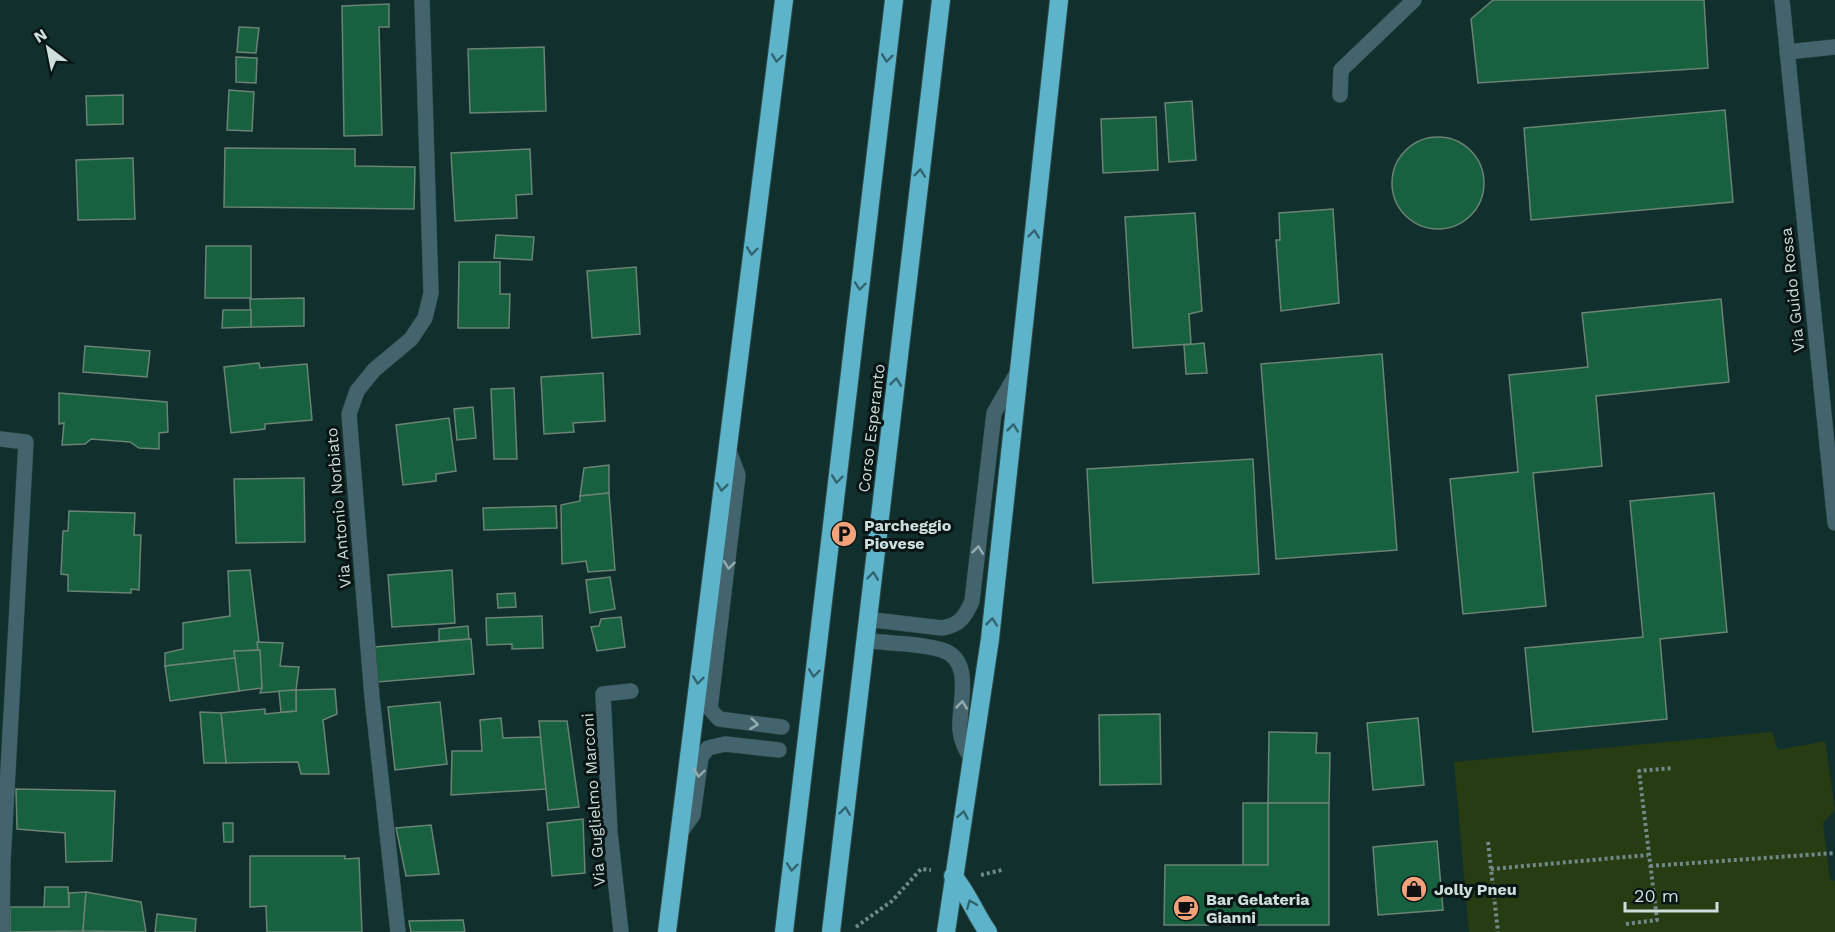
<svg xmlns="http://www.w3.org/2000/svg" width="1835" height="932" viewBox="0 0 1835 932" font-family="'Work Sans',sans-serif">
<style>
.green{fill:#283c13}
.building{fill:#176140;stroke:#6a8374;stroke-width:1.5}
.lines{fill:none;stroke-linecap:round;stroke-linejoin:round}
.minor-casing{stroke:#2f4b49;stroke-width:16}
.highway-casing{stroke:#2f4b49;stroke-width:20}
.path{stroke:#718987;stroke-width:4;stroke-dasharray:3 3;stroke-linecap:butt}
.minor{stroke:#43646d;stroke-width:15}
.highway{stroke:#5db4ca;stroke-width:18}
.oneway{stroke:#32646f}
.oneway2{stroke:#96adb0}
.labels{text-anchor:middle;stroke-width:6;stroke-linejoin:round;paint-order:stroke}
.street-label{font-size:16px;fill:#cddedc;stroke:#081514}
.poi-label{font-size:16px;font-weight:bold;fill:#cddedc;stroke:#081514;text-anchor:start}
</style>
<rect width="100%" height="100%" fill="#112f2d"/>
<!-- green -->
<polygon class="green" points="1772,732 1778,750 1825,741 1835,810 1823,823 1830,879 1835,881 1835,932 1469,932 1454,762"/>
<!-- building -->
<g class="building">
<polygon points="1493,0 1704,0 1708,68 1478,83 1471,19"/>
<polygon points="389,4 389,27 379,27 382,135 344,136 342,6"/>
<polygon points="239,27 259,28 256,53 237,52"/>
<polygon points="544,47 546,111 470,113 468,49"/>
<polygon points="236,57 257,58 256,83 236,82"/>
<polygon points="229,90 254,92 252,131 227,130"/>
<polygon points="123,95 123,124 87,125 86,96"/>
<polygon points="1192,101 1196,160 1169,162 1165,103"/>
<polygon points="1725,110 1733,202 1531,220 1524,128"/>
<polygon points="1156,117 1158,170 1103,173 1101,119"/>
<circle cx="1438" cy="183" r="46"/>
<polygon points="225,148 355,149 355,166 415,167 414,209 224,207"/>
<polygon points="530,149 532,194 516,195 517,218 455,221 451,153"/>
<polygon points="133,158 135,219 78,220 76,160"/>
<polygon points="1333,209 1339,303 1281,311 1276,240 1280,240 1279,213"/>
<polygon points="1195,213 1202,311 1189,314 1191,344 1133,348 1125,217"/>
<polygon points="496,235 534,237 532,260 494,258"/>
<polygon points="206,246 251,246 251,298 205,298"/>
<polygon points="459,262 500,262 500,294 510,294 509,328 458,328"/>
<polygon points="636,267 640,334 592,338 587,271"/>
<polygon points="304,298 304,326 251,327 250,299"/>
<polygon points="1721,299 1729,382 1596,396 1602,466 1533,473 1546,606 1463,614 1450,479 1518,472 1509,375 1588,367 1582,313"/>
<polygon points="223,310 251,310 251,327 222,328"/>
<polygon points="1204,343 1207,373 1186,374 1184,345"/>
<polygon points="85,346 150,351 147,377 83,372"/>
<polygon points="1382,354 1397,550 1276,559 1261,364"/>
<polygon points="259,363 260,368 307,364 312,420 265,424 265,429 231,433 224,367"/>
<polygon points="603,373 605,421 573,423 574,432 544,434 541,377"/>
<polygon points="514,388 517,459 494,459 491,389"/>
<polygon points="59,393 167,402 168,432 159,433 159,449 139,448 130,442 91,439 85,444 62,445 64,423 59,424"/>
<polygon points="473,407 476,438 457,440 454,409"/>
<polygon points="449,418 456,471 436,474 436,481 403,485 396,425"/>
<polygon points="1253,459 1259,574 1093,583 1087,469"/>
<polygon points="609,465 609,493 580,496 584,468"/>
<polygon points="304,478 305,542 236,543 234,479"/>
<polygon points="609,493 615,570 588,572 586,561 562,564 561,505 580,501 580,496"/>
<polygon points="1714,493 1727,632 1660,639 1667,719 1533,732 1525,648 1643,637 1630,501"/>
<polygon points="556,506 557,528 484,530 483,508"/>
<polygon points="69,511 135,513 134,535 141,535 139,590 131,589 131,593 68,591 68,575 61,574 63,531 68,531"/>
<polygon points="250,570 260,650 234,651 235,658 165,666 165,653 183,649 183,623 230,616 228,571"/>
<polygon points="452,570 455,623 392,627 388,575"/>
<polygon points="610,577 615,609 590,613 586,580"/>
<polygon points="515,593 516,607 498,608 497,594"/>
<polygon points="542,616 543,648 512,649 512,644 487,645 486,618"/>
<polygon points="621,617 625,647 597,651 591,627 599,626 601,619"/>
<polygon points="468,626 469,639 439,641 439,629"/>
<polygon points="471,639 474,674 377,682 374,647"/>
<polygon points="257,642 283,643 280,666 299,667 296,690 260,693 262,688"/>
<polygon points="260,650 262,688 239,691 234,651"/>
<polygon points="235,658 239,691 170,701 165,666"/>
<polygon points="335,689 337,714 323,720 329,774 301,774 298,762 226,763 221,713 265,709 265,714 296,711 296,690"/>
<polygon points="296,690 296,711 281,712 279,691"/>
<polygon points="440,702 447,764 395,770 388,707"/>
<polygon points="200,712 221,713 226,763 204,763"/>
<polygon points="1160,714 1161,784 1100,785 1099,715"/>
<polygon points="501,718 503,738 541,737 546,789 451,795 452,751 482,751 480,720"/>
<polygon points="1418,718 1424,785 1373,790 1367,723"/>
<polygon points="539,721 567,721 579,807 548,810"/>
<polygon points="1269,732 1317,733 1316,753 1330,753 1329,803 1268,803"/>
<polygon points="16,789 115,791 112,861 66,862 65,833 17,829"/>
<rect x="1243" y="803" width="25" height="62"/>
<polygon points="1268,803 1329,803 1329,925 1164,925 1165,865 1268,865"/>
<polygon points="583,819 585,873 552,876 547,823"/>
<polygon points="223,823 233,823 233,842 224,842"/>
<polygon points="431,825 439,874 406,876 396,828"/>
<polygon points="1437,841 1443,910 1378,915 1373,847"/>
<polygon points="250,856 345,856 345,859 359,858 362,932 267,932 266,906 250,907"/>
<polygon points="45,887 68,887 69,907 44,907"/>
<polygon points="86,892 83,931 10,932 10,907 69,907 69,893"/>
<polygon points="86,892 141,902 146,932 83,931"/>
<polygon points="157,914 196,919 195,932 155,932"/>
<polygon points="463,920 465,932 411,932 409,921"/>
</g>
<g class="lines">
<!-- minor casing -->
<g class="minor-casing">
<g id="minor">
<polyline points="1782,0 1835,523"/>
<polyline points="1787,52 1835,47"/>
<polyline points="1340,95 1341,70 1414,0"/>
<polyline points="0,439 26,442 3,862 2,932"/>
<polyline points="727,446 738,475 710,709 719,719 782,727"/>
<path d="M 874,620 L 942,628 C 960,625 965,617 972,601 L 994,413 L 1017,373"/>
<path d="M 872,641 C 894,644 921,643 942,650 C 975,660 958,706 960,730 C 961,742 966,750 972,760"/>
<polyline points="680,833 693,815 701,757 708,748 725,744 779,750"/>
<polyline points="398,932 372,697 349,414 357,391 374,370 411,339 425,318 431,293 422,0"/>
<polyline points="621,932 610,832 603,694 631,691"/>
</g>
</g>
<!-- highway casing -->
<g class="highway-casing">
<g id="highway">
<path d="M 953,876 C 968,893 975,914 988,932"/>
<polyline points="667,932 784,0"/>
<polyline points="784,932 894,0"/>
<polyline points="831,932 941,0"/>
<polyline points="946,932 990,639 1059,0"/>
</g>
</g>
<!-- path -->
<g class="path">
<polyline points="1488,842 1498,932"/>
<polyline points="1650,866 1835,853"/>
<polyline points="1491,869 1648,855"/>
<polyline points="981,875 1002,870"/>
<polyline points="1626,924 1657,920 1639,771 1672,768"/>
<polyline points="856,927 892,901 921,869 931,870"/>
</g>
<!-- minor -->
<use href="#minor" class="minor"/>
<!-- highway -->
<use href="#highway" class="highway"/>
</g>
<!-- one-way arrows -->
<defs><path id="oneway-chevron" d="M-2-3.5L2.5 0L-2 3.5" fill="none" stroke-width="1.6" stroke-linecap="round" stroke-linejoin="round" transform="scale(1.5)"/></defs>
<g class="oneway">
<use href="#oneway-chevron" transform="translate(777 58) rotate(97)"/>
<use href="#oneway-chevron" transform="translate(887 58) rotate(97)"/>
<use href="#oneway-chevron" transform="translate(920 173) rotate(-83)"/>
<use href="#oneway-chevron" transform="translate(1034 234) rotate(-84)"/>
<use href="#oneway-chevron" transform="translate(752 251) rotate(97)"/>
<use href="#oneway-chevron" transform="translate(860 286) rotate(97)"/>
<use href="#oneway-chevron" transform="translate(896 382) rotate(-83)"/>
<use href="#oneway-chevron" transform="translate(1013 428) rotate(-84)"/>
<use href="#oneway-chevron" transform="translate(837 479) rotate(97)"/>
<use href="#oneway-chevron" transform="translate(722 487) rotate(97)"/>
<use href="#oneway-chevron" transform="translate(873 576) rotate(-83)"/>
<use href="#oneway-chevron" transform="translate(992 622) rotate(-84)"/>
<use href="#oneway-chevron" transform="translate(814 673) rotate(97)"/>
<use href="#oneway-chevron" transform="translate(698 680) rotate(97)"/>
<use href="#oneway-chevron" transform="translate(845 811) rotate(-83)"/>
<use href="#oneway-chevron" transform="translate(963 815) rotate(-80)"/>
<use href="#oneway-chevron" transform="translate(792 867) rotate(97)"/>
<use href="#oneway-chevron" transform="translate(971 904) rotate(-112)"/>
</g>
<g class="oneway2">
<use href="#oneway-chevron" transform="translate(978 550) rotate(-83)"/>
<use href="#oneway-chevron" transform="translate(729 565) rotate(97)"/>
<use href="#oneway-chevron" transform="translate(962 705) rotate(-84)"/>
<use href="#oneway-chevron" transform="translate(754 724) rotate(7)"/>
<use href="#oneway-chevron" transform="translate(699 773) rotate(98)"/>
</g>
<!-- icons -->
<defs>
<g id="parking-disc" transform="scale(1.35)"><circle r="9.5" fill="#f1a27b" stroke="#081514"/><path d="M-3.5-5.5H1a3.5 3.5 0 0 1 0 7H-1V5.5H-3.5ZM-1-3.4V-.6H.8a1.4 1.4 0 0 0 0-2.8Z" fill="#111"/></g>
<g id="shop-disc" transform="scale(1.35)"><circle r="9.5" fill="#f1a27b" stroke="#081514"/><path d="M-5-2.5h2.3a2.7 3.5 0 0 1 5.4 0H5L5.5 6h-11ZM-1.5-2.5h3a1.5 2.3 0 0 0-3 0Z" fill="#111"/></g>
<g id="cafe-disc" transform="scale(1.35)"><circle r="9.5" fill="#f1a27b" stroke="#081514"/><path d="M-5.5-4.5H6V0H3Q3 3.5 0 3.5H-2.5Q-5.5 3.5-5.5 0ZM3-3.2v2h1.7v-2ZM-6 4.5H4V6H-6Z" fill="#111"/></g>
</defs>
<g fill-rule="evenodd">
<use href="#parking-disc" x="844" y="534"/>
<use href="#shop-disc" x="1414" y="889"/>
<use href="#cafe-disc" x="1186" y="908"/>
</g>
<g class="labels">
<!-- street labels -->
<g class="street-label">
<text transform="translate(1792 290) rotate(-96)" y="6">Via Guido Rossa</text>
<text transform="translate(871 428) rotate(-83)" y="6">Corso Esperanto</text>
<text transform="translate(338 508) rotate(-95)" y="6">Via Antonio Norbiato</text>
<text transform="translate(593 800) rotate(-94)" y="6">Via Guglielmo Marconi</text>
</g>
<!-- poi labels -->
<g class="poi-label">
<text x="864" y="531">Parcheggio<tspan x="864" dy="18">Piovese</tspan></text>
<text x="1434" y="895">Jolly Pneu</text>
<text x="1206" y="905">Bar Gelateria<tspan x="1206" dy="18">Gianni</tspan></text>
</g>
</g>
<!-- north arrow -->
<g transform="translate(48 48) rotate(328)" stroke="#081514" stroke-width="4.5" paint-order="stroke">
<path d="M0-4.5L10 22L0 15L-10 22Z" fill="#cddedc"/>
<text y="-9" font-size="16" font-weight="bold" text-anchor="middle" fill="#cddedc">N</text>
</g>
<!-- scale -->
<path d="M1625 902v9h92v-9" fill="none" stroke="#cddedc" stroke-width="3"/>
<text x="1634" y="902" font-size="18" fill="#cddedc" stroke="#081514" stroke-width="4.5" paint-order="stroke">20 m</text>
</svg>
